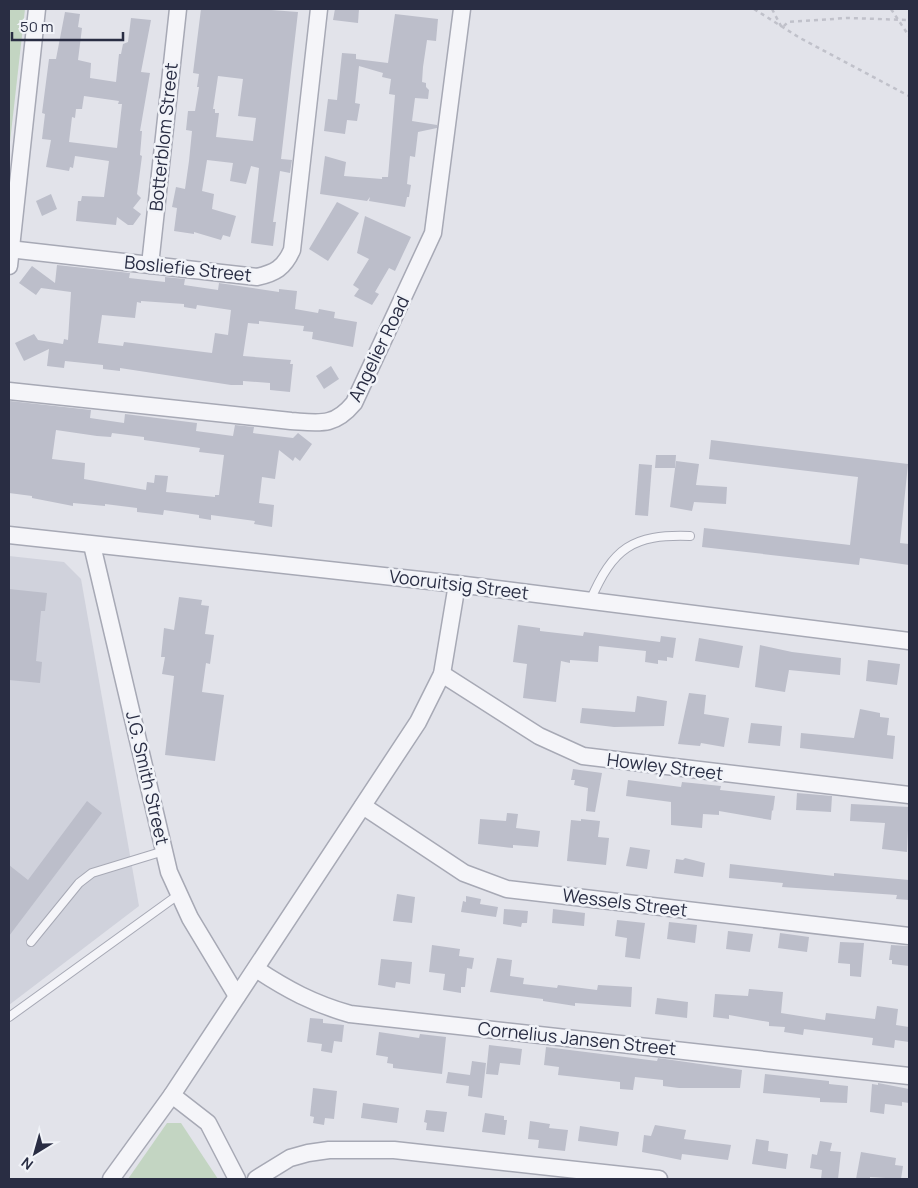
<svg xmlns="http://www.w3.org/2000/svg" width="918" height="1188" viewBox="0 0 918 1188" font-family="Manrope,sans-serif">
<style>
.built{fill:#d0d2dc}
.green{fill:#c3d5c2}
.building{fill:#bcbeca;fill-rule:evenodd}
.lines{fill:none;stroke-linecap:round;stroke-linejoin:round}
.lane-casing{stroke:#a7a9b5;stroke-width:10}
.street-casing{stroke:#a7a9b5;stroke-width:19}
.path{stroke:#c0c1ca;stroke-width:2.5;stroke-dasharray:4 4;stroke-linecap:butt}
.lane{stroke:#f5f5f9;stroke-width:8}
.street{stroke:#f5f5f9;stroke-width:16}
.labels{text-anchor:middle;stroke-width:5;stroke-linejoin:round;paint-order:stroke}
.street-label{font-size:18px;fill:#292d43;stroke:#f1f3f8}
</style>
<rect width="100%" height="100%" fill="#e2e3ea"/>
<!-- built -->
<polygon class="built" points="9,556 64,562 81,579 139,906 9,1005"/>
<!-- green -->
<g class="green">
<polygon points="9,9 25,9 9,151"/>
<polygon points="167,1123 181,1123 218,1179 128,1179"/>
</g>
<!-- building -->
<g class="building">
<path d="M 201,9 L 258,9 L 298,12 L 281,159 L 292,160 L 290,173 L 280,171 L 273,222 L 276,222 L 273,246 L 251,243 L 259,168 L 251,166 L 246,184 L 230,181 L 233,163 L 207,160 L 202,191 L 214,194 L 212,209 L 236,216 L 230,237 L 223,235 L 221,240 L 194,232 L 194,234 L 174,231 L 177,208 L 172,207 L 176,187 L 185,189 L 189,161 L 192,131 L 186,130 L 188,111 L 195,111 L 199,87 L 197,87 L 199,74 L 193,73 ZM 218,76 L 243,79 L 238,116 L 256,118 L 253,141 L 216,137 L 219,113 L 215,113 L 215,109 L 213,109 Z"/>
<polygon points="335,9 359,9 358,23 333,20"/>
<path d="M 65,12 L 80,14 L 78,27 L 82,28 L 78,60 L 91,63 L 90,78 L 116,82 L 119,54 L 121,54 L 123,44 L 128,42 L 131,18 L 151,20 L 141,72 L 150,73 L 140,131 L 142,131 L 140,155 L 142,156 L 137,194 L 141,198 L 133,208 L 141,214 L 133,225 L 128,225 L 117,217 L 116,225 L 76,221 L 78,201 L 81,201 L 82,196 L 104,197 L 109,161 L 75,156 L 73,168 L 70,167 L 69,171 L 46,167 L 51,140 L 42,139 L 45,114 L 42,113 L 49,59 L 56,59 ZM 84,96 L 119,101 L 118,104 L 122,104 L 117,148 L 69,142 L 72,117 L 75,118 L 76,109 L 82,109 Z"/>
<polygon points="395,14 438,19 436,41 427,40 423,67 422,82 426,83 426,87 429,90 428,99 415,98 412,121 437,125 437,128 418,132 415,157 410,156 407,184 411,185 409,197 407,197 405,207 369,201 370,197 367,201 320,194 325,156 346,162 344,176 382,179 382,177 388,177 395,95 389,94 391,79 382,77 383,73 359,66 355,103 360,104 357,121 347,120 345,134 324,131 328,99 337,100 342,53 356,54 356,59 388,63"/>
<polygon points="51,194 57,209 42,216 36,201"/>
<polygon points="337,202 359,213 328,261 309,249"/>
<polygon points="365,216 411,237 395,271 389,268 375,292 379,294 372,305 354,296 359,289 353,285 369,259 357,253"/>
<path d="M 57,265 L 130,273 L 129,278 L 165,282 L 165,277 L 185,279 L 184,285 L 218,290 L 219,283 L 279,292 L 279,289 L 297,291 L 295,309 L 318,313 L 319,309 L 335,312 L 334,318 L 357,322 L 353,347 L 312,339 L 313,332 L 303,331 L 304,326 L 259,321 L 259,324 L 248,323 L 243,356 L 291,360 L 290,364 L 293,364 L 290,392 L 270,390 L 270,383 L 243,381 L 243,385 L 231,385 L 120,368 L 120,371 L 103,369 L 103,365 L 65,361 L 64,368 L 47,366 L 49,349 L 24,361 L 15,343 L 34,334 L 38,340 L 63,344 L 64,339 L 68,340 L 71,292 L 41,288 L 36,295 L 19,283 L 32,266 L 55,283 ZM 141,301 L 184,304 L 184,307 L 196,309 L 197,305 L 231,310 L 228,335 L 215,333 L 212,353 L 124,342 L 123,346 L 98,343 L 102,315 L 135,318 L 137,302 L 141,303 Z"/>
<polygon points="331,366 339,379 324,389 316,376"/>
<path d="M 10,401 L 91,410 L 90,418 L 124,423 L 125,414 L 197,423 L 196,431 L 233,436 L 235,425 L 254,427 L 253,433 L 293,438 L 298,433 L 312,444 L 300,461 L 295,457 L 293,461 L 279,450 L 275,479 L 262,477 L 259,503 L 274,505 L 272,527 L 254,524 L 255,521 L 211,515 L 211,520 L 199,518 L 199,515 L 164,510 L 163,515 L 137,512 L 137,508 L 105,504 L 105,506 L 73,503 L 73,506 L 32,498 L 32,496 L 9,493 ZM 56,430 L 97,436 L 111,437 L 112,433 L 144,437 L 144,440 L 200,448 L 199,452 L 224,455 L 219,495 L 215,495 L 215,497 L 166,492 L 168,476 L 155,475 L 154,483 L 147,482 L 146,490 L 84,479 L 85,463 L 52,459 Z"/>
<polygon points="711,440 908,464 900,543 909,544 909,565 860,558 859,565 702,547 704,528 850,545 858,477 709,459"/>
<polygon points="656,455 676,455 675,468 655,468"/>
<polygon points="676,461 699,464 696,485 727,487 726,504 694,502 692,511 670,507"/>
<polygon points="639,464 652,465 648,516 635,515"/>
<polygon points="9,589 47,593 45,611 41,611 36,661 42,662 40,683 9,680"/>
<polygon points="179,597 202,600 201,605 209,606 205,634 214,635 210,664 206,663 202,692 224,695 215,761 165,755 174,676 162,674 165,657 161,657 164,628 174,630"/>
<polygon points="518,625 540,628 540,631 583,636 584,632 660,642 661,636 676,638 673,658 667,657 667,661 658,660 658,664 645,662 646,651 599,646 598,662 570,660 570,663 561,661 556,702 523,698 527,664 513,662"/>
<polygon points="699,638 743,646 739,668 695,661"/>
<polygon points="760,645 792,652 841,658 840,675 789,670 785,692 755,687"/>
<polygon points="868,660 900,664 897,685 866,681"/>
<polygon points="689,693 706,695 704,714 729,718 724,747 701,743 700,746 678,744"/>
<polygon points="637,696 667,701 664,726 614,727 580,723 582,708 635,712"/>
<polygon points="860,709 880,713 880,717 889,718 887,735 895,736 893,759 800,748 801,733 854,738"/>
<polygon points="751,723 782,726 780,746 748,743"/>
<polygon points="573,769 602,773 595,812 586,811 588,788 574,785 575,780 571,780"/>
<polygon points="628,780 681,787 682,782 721,786 720,790 775,796 773,811 772,810 771,820 719,811 719,815 703,814 702,828 671,825 671,802 626,796"/>
<polygon points="797,793 832,796 831,812 796,810"/>
<polygon points="87,801 102,813 9,936 9,865 28,880"/>
<polygon points="851,804 909,807 907,852 882,849 885,823 850,821"/>
<polygon points="507,813 518,814 516,828 540,831 538,847 513,845 513,848 478,844 480,819 506,821"/>
<polygon points="581,819 600,821 598,837 609,838 606,865 567,861 571,820 581,821"/>
<polygon points="630,847 650,850 647,869 626,866"/>
<polygon points="685,858 705,863 703,877 674,873 676,859 683,860"/>
<polygon points="730,864 834,876 834,873 909,880 909,900 896,899 897,895 782,887 783,883 729,878"/>
<polygon points="397,894 415,897 412,923 393,921"/>
<polygon points="466,896 481,899 480,904 498,907 496,917 461,912 463,901 466,902"/>
<polygon points="504,909 528,911 527,923 522,923 521,927 503,924"/>
<polygon points="553,909 585,913 584,926 552,923"/>
<polygon points="617,920 645,923 640,959 625,957 627,938 615,936"/>
<polygon points="669,922 697,925 695,943 667,939"/>
<polygon points="728,931 753,934 750,952 726,949"/>
<polygon points="780,933 809,937 807,952 778,948"/>
<polygon points="840,942 864,943 861,977 850,976 850,964 838,963"/>
<polygon points="432,945 460,949 459,956 474,958 472,969 467,968 465,987 461,987 461,993 443,990 445,974 429,972"/>
<polygon points="891,945 908,946 909,966 892,964 892,960 889,960"/>
<polygon points="497,958 512,960 510,976 524,978 523,984 557,988 558,985 597,990 598,985 632,987 631,1007 575,1003 575,1006 543,1001 543,999 490,992"/>
<polygon points="381,959 412,962 410,984 396,982 395,988 378,985"/>
<polygon points="749,989 783,992 781,1013 825,1020 826,1013 875,1019 877,1006 898,1009 896,1025 909,1027 909,1042 895,1040 894,1048 872,1045 873,1038 804,1029 803,1035 784,1032 785,1027 769,1026 769,1022 729,1015 729,1019 713,1017 715,994 748,996"/>
<polygon points="657,998 688,1002 687,1018 655,1014"/>
<polygon points="310,1018 323,1019 323,1023 344,1025 342,1042 334,1041 332,1053 321,1051 322,1044 307,1042"/>
<polygon points="379,1032 419,1038 420,1034 446,1037 442,1074 393,1068 393,1064 387,1063 388,1057 376,1055"/>
<polygon points="489,1045 522,1049 520,1065 500,1063 498,1075 486,1074"/>
<polygon points="546,1047 657,1061 658,1058 742,1070 740,1088 679,1088 663,1086 663,1080 635,1077 633,1090 620,1089 620,1082 558,1075 559,1067 544,1065"/>
<polygon points="472,1061 486,1063 482,1098 468,1096 469,1086 446,1083 448,1072 470,1075"/>
<polygon points="765,1074 829,1081 829,1084 848,1086 847,1103 820,1102 820,1098 763,1093"/>
<polygon points="878,1083 909,1089 909,1103 902,1102 902,1106 885,1104 884,1114 870,1112 872,1084 878,1085"/>
<polygon points="313,1088 337,1091 334,1119 325,1118 324,1125 313,1123 314,1117 310,1116"/>
<polygon points="363,1103 399,1108 397,1123 361,1118"/>
<polygon points="426,1110 447,1112 444,1132 426,1130 427,1123 424,1122"/>
<polygon points="485,1113 504,1116 504,1120 507,1120 505,1135 482,1132"/>
<polygon points="530,1121 550,1124 549,1128 568,1130 565,1151 538,1148 539,1140 528,1139"/>
<polygon points="655,1125 686,1130 684,1139 731,1145 728,1160 682,1154 681,1160 642,1152 644,1135 651,1136"/>
<polygon points="580,1126 619,1132 617,1146 578,1141"/>
<polygon points="756,1139 769,1141 768,1151 788,1154 786,1169 752,1164"/>
<polygon points="820,1141 832,1143 830,1151 841,1152 838,1179 821,1179 822,1170 810,1168 812,1154 817,1155"/>
<polygon points="861,1152 896,1158 895,1165 903,1166 901,1179 870,1177 870,1179 856,1179"/>
</g>
<g class="lines">
<!-- lane casing -->
<g class="lane-casing">
<g id="lane">
<path d="M 590,601 C 613,548 632,534 690,536"/>
<polyline points="31,942 79,883 92,873 164,851"/>
<polyline points="9,1017 178,895"/>
</g>
</g>
<!-- street casing -->
<g class="street-casing">
<g id="street">
<path d="M 9,249 L 257,277 C 275,273 284,268 292,250 L 319,9"/>
<polyline points="150,265 178,9"/>
<polyline points="9,266 37,9"/>
<path d="M 9,391 L 291,421 C 320,423 334,427 354,403 L 433,233 L 462,9"/>
<polyline points="9,535 457,584 909,641"/>
<polyline points="92,545 169,872 190,918 237,996"/>
<polyline points="442,674 539,736 583,756 909,795"/>
<polyline points="363,806 464,873 507,889 909,936"/>
<path d="M 256,969 C 286,989 314,1004 350,1014 L 909,1076"/>
<polyline points="172,1095 208,1123 237,1179"/>
<polyline points="111,1179 172,1095 418,722 442,674 457,584"/>
<polyline points="256,1179 290,1158 308,1153 329,1150 394,1150 659,1179"/>
</g>
</g>
<!-- path -->
<g class="path">
<polyline points="754,9 800,38 909,96"/>
<polyline points="772,9 782,28 788,22 847,18 909,20"/>
<polyline points="891,9 909,36"/>
</g>
<!-- lane -->
<use href="#lane" class="lane"/>
<!-- street -->
<use href="#street" class="street"/>
</g>
<g class="labels">
<!-- street labels -->
<g class="street-label">
<text transform="translate(164 137) rotate(-84)" y="6">Botterblom Street</text>
<text transform="translate(188 269) rotate(6)" y="6">Bosliefie Street</text>
<text transform="translate(379 349) rotate(-64)" y="6">Angelier Road</text>
<text transform="translate(459 585) rotate(7)" y="6">Vooruitsig Street</text>
<text transform="translate(665 767) rotate(7)" y="6">Howley Street</text>
<text transform="translate(147 778) rotate(77)" y="6">J.G. Smith Street</text>
<text transform="translate(625 903) rotate(7)" y="6">Wessels Street</text>
<text transform="translate(577 1039) rotate(6)" y="6">Cornelius Jansen Street</text>
</g>
</g>
<!-- border -->
<rect width="918" height="1188" fill="none" stroke="#292d43" stroke-width="20"/>
<!-- north arrow -->
<g transform="translate(35 1153) rotate(217)" stroke="#f1f3f8" stroke-width="4" paint-order="stroke">
<path d="M0-4L9 19L0 12L-9 19Z" fill="#292d43"/>
<text y="-8" font-size="14" font-weight="bold" text-anchor="middle" fill="#292d43">N</text>
</g>
<!-- scale -->
<path d="M12 32v8h111v-8" fill="none" stroke="#292d43" stroke-width="2.5"/>
<text x="20" y="32" font-size="15" fill="#292d43" stroke="#f1f3f8" stroke-width="4" paint-order="stroke">50 m</text>
</svg>
